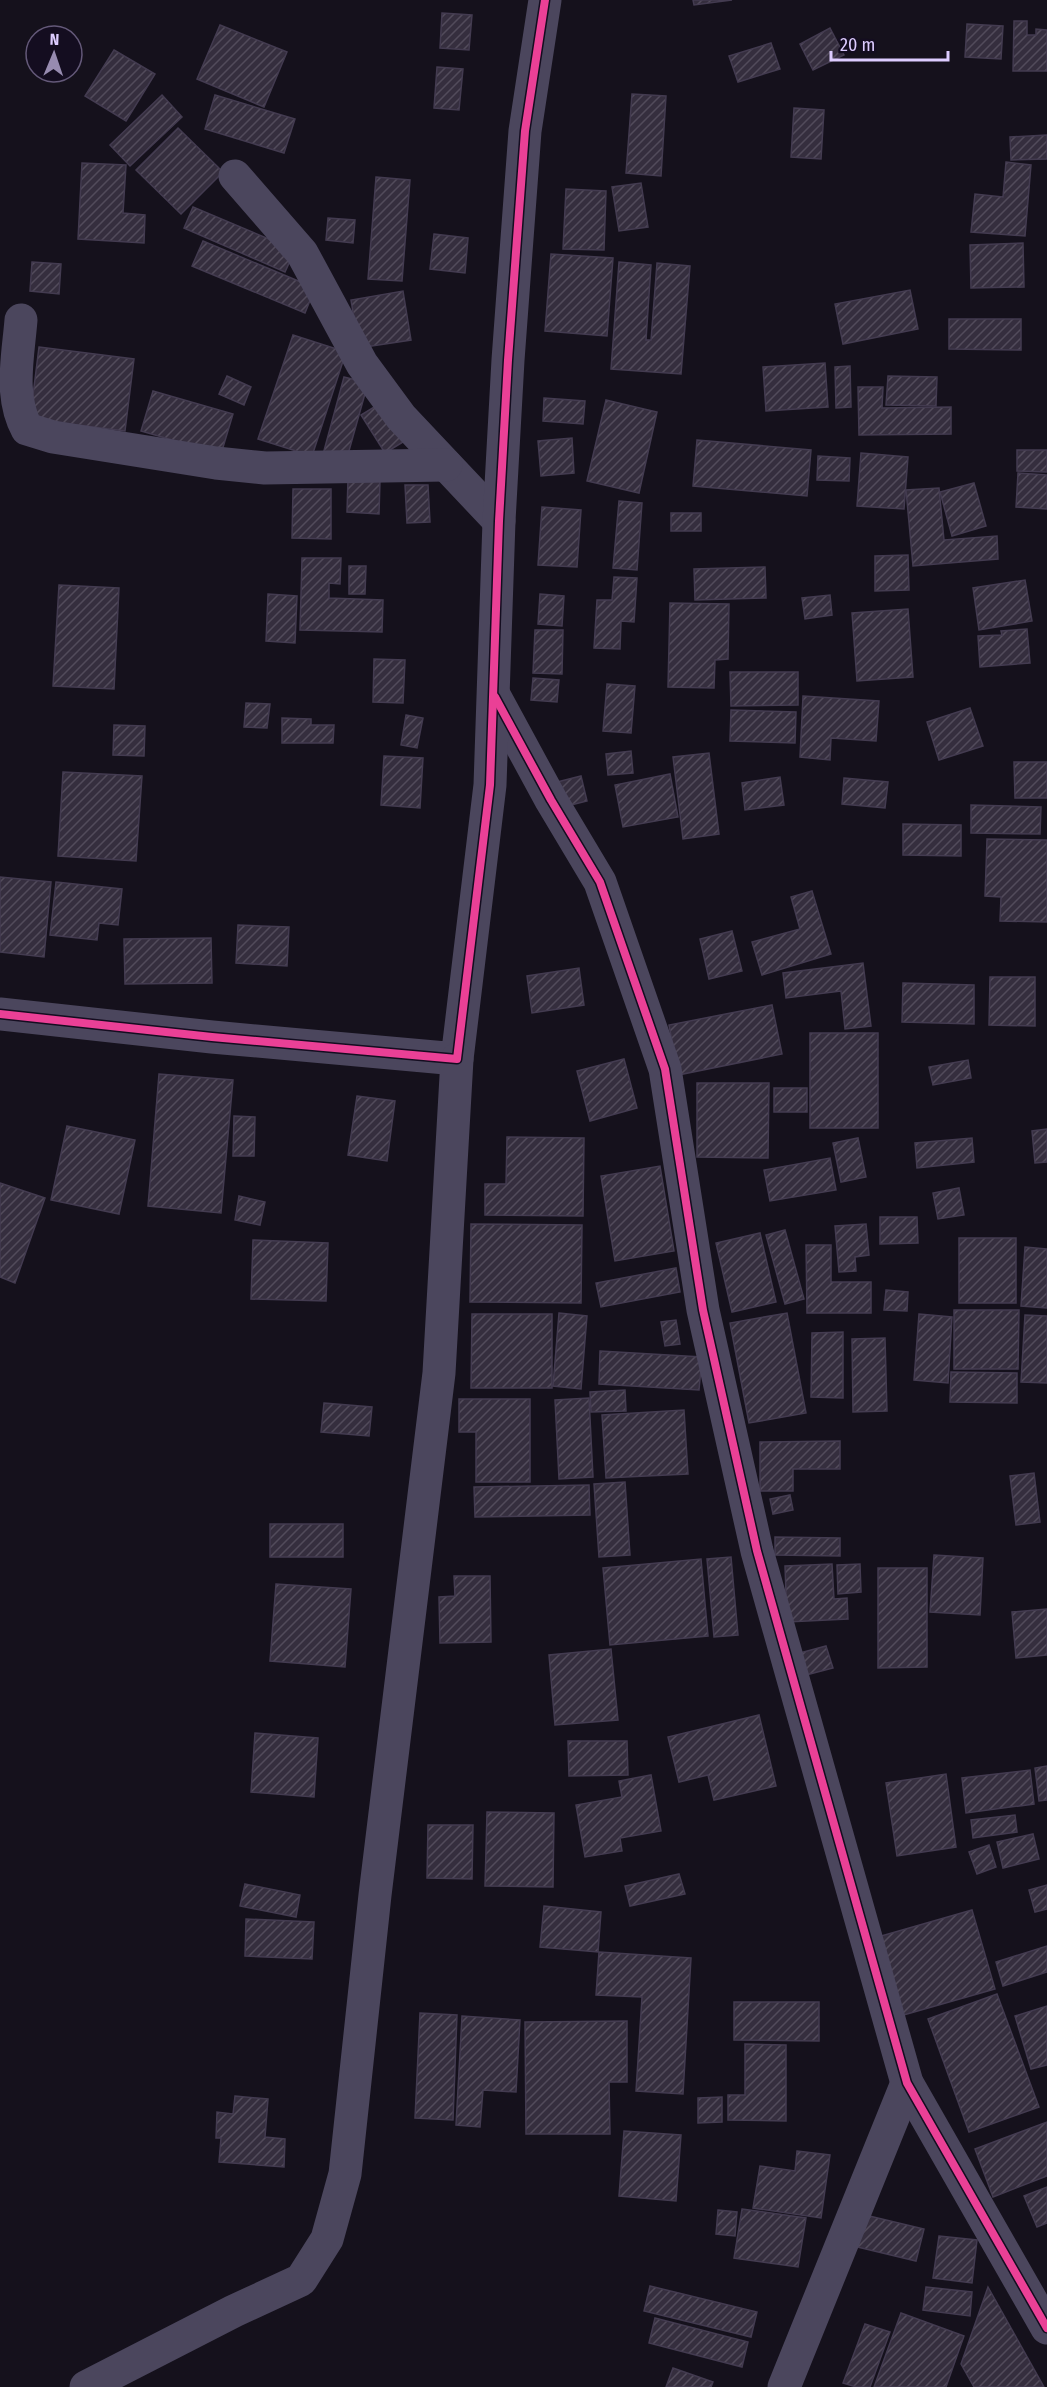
<svg xmlns="http://www.w3.org/2000/svg" width="1047" height="2387" viewBox="0 0 1047 2387" font-family="'Fira Sans Condensed',sans-serif">
<style>
.building{fill:url(#building-hatch);stroke:#433b50;stroke-width:1.5}
.lines{fill:none;stroke-linecap:round;stroke-linejoin:round}
.street{stroke:#4b465d;stroke-width:33}
.cycleway-casing{stroke:#140d20;stroke-width:11}
.cycleway{stroke:#ea4096;stroke-width:8}
</style>
<defs>
<pattern id="building-hatch" width="6" height="6" patternUnits="userSpaceOnUse" patternTransform="scale(1.5)"><rect width="6" height="6" fill="#352e3e"/><path d="M-1 1l2-2M0 6l6-6M5 7l2-2" fill="none" stroke="#524b5b"/></pattern>
</defs>
<rect width="100%" height="100%" fill="#15111c"/>
<!-- building -->
<g class="building">
<polygon points="693,0 732,0 694,5"/>
<polygon points="442,13 472,15 469,50 440,48"/>
<polygon points="1014,21 1027,21 1027,35 1036,35 1036,29 1047,30 1047,71 1013,71"/>
<polygon points="967,24 1003,26 1001,59 965,57"/>
<polygon points="220,25 287,52 264,107 197,79"/>
<polygon points="830,28 844,55 813,70 800,44"/>
<polygon points="771,43 780,69 738,82 729,56"/>
<polygon points="114,50 155,74 126,121 85,96"/>
<polygon points="437,67 463,69 459,110 434,108"/>
<polygon points="632,94 666,96 661,176 626,173"/>
<polygon points="162,95 182,117 130,166 110,145"/>
<polygon points="215,95 295,119 284,153 205,129"/>
<polygon points="794,108 824,110 821,159 791,157"/>
<polygon points="178,128 223,172 181,214 136,170"/>
<polygon points="1047,135 1047,159 1011,160 1010,137"/>
<polygon points="1006,162 1031,165 1025,236 971,232 975,194 1003,197"/>
<polygon points="82,163 126,165 123,213 145,215 144,243 78,239"/>
<polygon points="376,177 410,180 402,281 368,279"/>
<polygon points="641,183 648,227 619,231 612,187"/>
<polygon points="566,189 606,191 604,250 563,249"/>
<polygon points="193,207 295,250 285,272 184,228"/>
<polygon points="328,218 355,220 353,243 326,240"/>
<polygon points="434,234 468,238 465,273 430,269"/>
<polygon points="203,241 315,288 305,313 192,266"/>
<polygon points="1023,243 1024,287 971,288 970,245"/>
<polygon points="551,254 613,258 607,336 545,331"/>
<polygon points="32,262 61,264 59,294 30,291"/>
<polygon points="619,262 651,265 646,340 651,340 657,263 690,266 681,374 611,369"/>
<polygon points="910,290 918,329 843,344 835,304"/>
<polygon points="403,291 411,340 359,348 351,300"/>
<polygon points="949,319 1021,319 1021,350 949,349"/>
<polygon points="293,335 346,352 312,456 258,439"/>
<polygon points="39,347 134,359 125,431 30,419"/>
<polygon points="825,363 828,407 766,411 763,367"/>
<polygon points="850,366 851,407 836,408 835,367"/>
<polygon points="227,376 251,387 244,405 219,394"/>
<polygon points="888,376 937,377 936,406 886,405"/>
<polygon points="344,377 368,383 345,465 322,458"/>
<polygon points="858,387 883,387 882,408 951,407 951,434 859,435"/>
<polygon points="153,391 233,414 221,454 141,431"/>
<polygon points="544,398 585,401 583,424 543,421"/>
<polygon points="606,400 657,412 639,493 587,481"/>
<polygon points="384,401 408,439 385,453 361,415"/>
<polygon points="572,438 574,473 541,476 538,441"/>
<polygon points="697,440 811,450 807,496 693,486"/>
<polygon points="1017,450 1047,450 1047,472 1017,471"/>
<polygon points="861,453 908,457 904,509 857,506"/>
<polygon points="818,456 850,458 849,481 817,480"/>
<polygon points="1018,473 1047,475 1047,509 1016,507"/>
<polygon points="348,479 380,481 379,514 347,512"/>
<polygon points="974,483 986,526 952,536 940,492"/>
<polygon points="405,485 428,485 430,522 407,523"/>
<polygon points="939,488 944,540 997,536 998,559 913,566 906,490"/>
<polygon points="293,489 331,489 331,539 292,538"/>
<polygon points="619,501 642,503 637,570 613,568"/>
<polygon points="542,507 581,510 577,567 538,565"/>
<rect x="671" y="513" width="30" height="18"/>
<polygon points="908,555 909,590 875,591 875,556"/>
<polygon points="302,558 341,558 340,584 329,583 329,598 383,600 382,632 300,630"/>
<polygon points="349,566 366,566 365,594 349,594"/>
<polygon points="765,567 766,598 695,600 694,569"/>
<polygon points="614,577 637,578 634,622 621,621 620,649 594,648 597,600 612,600"/>
<polygon points="1025,580 1032,621 979,630 973,588"/>
<polygon points="59,585 119,588 114,689 53,686"/>
<polygon points="268,594 297,596 295,643 266,641"/>
<polygon points="540,594 564,596 562,626 538,624"/>
<polygon points="830,595 832,615 805,619 802,598"/>
<polygon points="670,603 729,604 728,659 715,660 714,688 668,687"/>
<polygon points="908,609 913,677 857,681 852,613"/>
<polygon points="1027,629 1030,663 980,667 978,636 1002,635 1001,631"/>
<polygon points="535,630 563,630 562,674 533,673"/>
<polygon points="374,659 405,660 403,703 373,702"/>
<polygon points="730,672 798,672 798,705 731,706"/>
<polygon points="533,678 559,680 557,702 531,700"/>
<polygon points="607,684 635,686 631,733 603,731"/>
<polygon points="803,696 879,701 876,741 831,738 830,760 800,757"/>
<polygon points="246,703 270,704 267,728 244,727"/>
<polygon points="970,708 983,746 939,760 927,722"/>
<polygon points="731,710 796,712 795,743 730,741"/>
<polygon points="406,715 423,718 417,748 401,745"/>
<polygon points="282,718 311,719 311,725 334,725 333,743 282,743"/>
<polygon points="114,725 145,726 144,756 113,755"/>
<polygon points="631,751 633,773 608,775 606,754"/>
<polygon points="709,753 719,834 683,839 673,757"/>
<polygon points="384,756 423,758 420,808 381,805"/>
<polygon points="1014,762 1047,762 1047,798 1015,798"/>
<polygon points="63,772 142,776 136,861 58,856"/>
<polygon points="670,774 678,817 623,827 615,785"/>
<polygon points="581,776 587,801 555,809 549,784"/>
<polygon points="780,777 784,805 745,810 742,783"/>
<polygon points="844,778 888,782 885,808 842,804"/>
<polygon points="971,805 1041,807 1040,834 971,833"/>
<polygon points="903,824 961,825 961,856 903,855"/>
<polygon points="987,839 1047,840 1047,922 1000,921 1001,897 985,896"/>
<polygon points="0,877 51,882 44,957 0,952"/>
<polygon points="56,882 122,889 118,925 99,923 97,940 50,935"/>
<polygon points="812,891 831,954 762,975 752,942 800,929 791,897"/>
<polygon points="238,925 289,927 287,966 236,963"/>
<polygon points="732,931 742,971 709,979 700,939"/>
<polygon points="211,938 212,983 125,984 124,939"/>
<polygon points="863,963 871,1026 845,1029 841,991 786,998 783,973"/>
<polygon points="579,968 584,1005 532,1013 527,976"/>
<polygon points="990,977 1035,977 1035,1026 989,1025"/>
<polygon points="903,983 974,985 974,1024 902,1022"/>
<polygon points="772,1005 782,1054 678,1075 669,1025"/>
<rect x="810" y="1033" width="68" height="95"/>
<polygon points="624,1059 637,1108 590,1121 577,1071"/>
<polygon points="968,1060 971,1078 933,1085 929,1067"/>
<polygon points="159,1074 233,1080 221,1213 148,1206"/>
<polygon points="697,1083 769,1083 768,1158 697,1157"/>
<rect x="774" y="1088" width="33" height="24"/>
<polygon points="357,1096 395,1101 387,1161 348,1155"/>
<polygon points="234,1116 255,1117 254,1156 233,1156"/>
<polygon points="67,1126 135,1140 119,1214 51,1200"/>
<polygon points="1047,1129 1047,1162 1035,1163 1032,1131"/>
<polygon points="507,1137 584,1138 583,1216 485,1215 485,1184 506,1184"/>
<polygon points="858,1138 866,1177 841,1182 833,1143"/>
<polygon points="972,1138 974,1162 917,1168 915,1143"/>
<polygon points="830,1158 836,1190 770,1201 764,1170"/>
<polygon points="660,1166 674,1251 615,1261 601,1176"/>
<polygon points="0,1183 45,1198 15,1283 0,1277"/>
<polygon points="959,1188 964,1215 938,1219 933,1193"/>
<polygon points="239,1196 265,1202 260,1225 235,1220"/>
<polygon points="880,1217 917,1217 918,1243 880,1244"/>
<polygon points="471,1224 582,1225 581,1303 470,1302"/>
<polygon points="866,1224 869,1255 855,1257 856,1271 839,1272 835,1226"/>
<polygon points="785,1230 804,1299 785,1304 766,1235"/>
<polygon points="760,1233 776,1302 732,1312 716,1243"/>
<rect x="959" y="1238" width="57" height="65"/>
<polygon points="253,1240 328,1243 326,1301 251,1299"/>
<polygon points="806,1245 831,1245 831,1282 871,1282 871,1313 807,1313"/>
<polygon points="1025,1247 1047,1249 1047,1308 1021,1306"/>
<polygon points="676,1268 680,1292 601,1307 596,1283"/>
<polygon points="886,1290 908,1292 907,1311 884,1310"/>
<polygon points="954,1310 1019,1310 1018,1369 954,1369"/>
<polygon points="559,1313 587,1316 581,1389 553,1386"/>
<polygon points="787,1313 806,1413 749,1423 730,1323"/>
<polygon points="472,1314 552,1314 552,1388 471,1388"/>
<polygon points="919,1314 952,1317 948,1383 914,1380"/>
<polygon points="1025,1315 1047,1316 1047,1383 1021,1382"/>
<polygon points="676,1320 680,1344 665,1346 661,1322"/>
<polygon points="843,1332 843,1398 811,1397 812,1333"/>
<polygon points="885,1338 887,1411 853,1412 852,1339"/>
<polygon points="600,1351 702,1357 699,1390 599,1384"/>
<polygon points="951,1372 1017,1373 1017,1403 950,1402"/>
<polygon points="625,1390 626,1411 591,1412 590,1392"/>
<polygon points="589,1398 593,1477 559,1479 555,1400"/>
<polygon points="459,1399 530,1399 530,1482 476,1482 476,1432 459,1432"/>
<polygon points="324,1403 372,1407 369,1436 321,1432"/>
<polygon points="684,1410 688,1474 606,1478 602,1415"/>
<polygon points="840,1441 840,1469 793,1469 793,1491 760,1491 760,1442"/>
<polygon points="1034,1473 1040,1522 1016,1525 1010,1476"/>
<polygon points="625,1482 630,1555 599,1557 594,1484"/>
<polygon points="589,1485 590,1515 475,1517 474,1487"/>
<polygon points="790,1495 793,1510 773,1514 770,1499"/>
<rect x="270" y="1524" width="73" height="33"/>
<polygon points="775,1537 840,1538 840,1556 775,1555"/>
<polygon points="934,1555 983,1558 980,1615 930,1612"/>
<polygon points="731,1557 738,1635 714,1637 707,1559"/>
<polygon points="701,1559 708,1636 610,1645 603,1568"/>
<polygon points="832,1564 834,1599 847,1598 848,1619 787,1622 785,1566"/>
<polygon points="860,1564 861,1592 838,1594 837,1565"/>
<polygon points="878,1568 927,1568 927,1667 878,1668"/>
<polygon points="454,1576 490,1576 491,1642 440,1643 439,1597 455,1596"/>
<polygon points="276,1584 351,1589 345,1667 270,1661"/>
<polygon points="1047,1609 1047,1655 1016,1658 1012,1612"/>
<polygon points="826,1646 833,1668 802,1676 796,1654"/>
<polygon points="611,1649 618,1720 555,1725 549,1655"/>
<polygon points="759,1715 776,1786 714,1800 708,1775 679,1782 668,1737"/>
<polygon points="255,1733 318,1738 314,1797 251,1792"/>
<polygon points="568,1741 627,1741 628,1775 569,1776"/>
<polygon points="1047,1766 1047,1800 1039,1801 1035,1768"/>
<polygon points="1030,1770 1034,1804 966,1813 962,1778"/>
<polygon points="946,1774 956,1847 897,1856 886,1783"/>
<polygon points="651,1775 661,1831 620,1838 622,1851 585,1857 576,1805 622,1797 619,1781"/>
<polygon points="487,1812 554,1813 553,1887 485,1886"/>
<polygon points="1015,1815 1017,1832 973,1838 971,1820"/>
<polygon points="428,1825 473,1825 472,1879 427,1878"/>
<polygon points="1033,1834 1039,1859 1003,1868 997,1842"/>
<polygon points="989,1845 996,1867 977,1874 969,1852"/>
<polygon points="679,1874 685,1894 630,1906 625,1886"/>
<polygon points="245,1884 300,1895 296,1917 240,1906"/>
<polygon points="1047,1885 1047,1909 1035,1912 1029,1890"/>
<polygon points="544,1906 601,1912 598,1952 540,1947"/>
<polygon points="972,1910 995,1989 893,2018 881,1936"/>
<polygon points="246,1919 314,1922 312,1959 245,1956"/>
<polygon points="1047,1946 1047,1972 1003,1986 996,1962"/>
<polygon points="599,1952 691,1958 683,2094 636,2091 642,1997 596,1995"/>
<polygon points="997,1994 1039,2107 969,2132 928,2019"/>
<polygon points="734,2002 819,2002 819,2041 734,2040"/>
<polygon points="1047,2006 1047,2065 1031,2069 1015,2016"/>
<polygon points="420,2013 457,2015 453,2120 415,2118"/>
<polygon points="462,2016 520,2020 516,2092 483,2090 480,2127 456,2125"/>
<polygon points="627,2021 627,2082 609,2082 610,2134 526,2134 525,2022"/>
<polygon points="745,2044 786,2045 786,2121 728,2120 728,2095 745,2095"/>
<polygon points="235,2096 268,2099 265,2137 285,2139 284,2167 219,2162 221,2138 216,2138 217,2112 233,2114"/>
<polygon points="722,2097 722,2122 698,2123 698,2098"/>
<polygon points="1047,2122 1047,2176 993,2197 975,2149"/>
<polygon points="624,2131 681,2135 676,2201 619,2196"/>
<polygon points="797,2151 830,2155 821,2218 753,2208 760,2166 795,2171"/>
<polygon points="1047,2187 1047,2223 1037,2227 1024,2196"/>
<polygon points="742,2209 806,2218 798,2267 734,2258"/>
<polygon points="718,2210 737,2212 735,2236 716,2234"/>
<polygon points="861,2214 924,2229 916,2261 853,2246"/>
<polygon points="939,2236 977,2240 972,2283 933,2278"/>
<polygon points="650,2286 757,2312 751,2337 644,2311"/>
<polygon points="926,2287 972,2292 970,2316 923,2310"/>
<polygon points="988,2287 1044,2387 974,2387 961,2364"/>
<polygon points="901,2313 964,2336 946,2387 874,2387"/>
<polygon points="655,2318 748,2342 742,2367 649,2343"/>
<polygon points="865,2324 890,2332 870,2387 856,2387 843,2383"/>
<polygon points="673,2368 713,2382 711,2387 666,2387"/>
</g>
<g class="lines">
<!-- street -->
<g class="street">
<polyline points="235,176 302,253 362,364 401,417 499,521"/>
<path d="M 21,320 C 18,357 9,396 27,429 L 53,437 L 216,463 L 265,468 L 446,465"/>
<polyline points="495,697 551,800 600,882 665,1069 703,1310 757,1551 907,2083 1047,2328"/>
<polyline points="0,1014 212,1037 457,1059 490,785 499,521 508,360 525,131 545,0"/>
<polyline points="86,2387 234,2311 301,2280 327,2239 345,2174 375,1895 439,1373 457,1059"/>
<polyline points="784,2387 907,2083"/>
</g>
<!-- cycleway casing -->
<g class="cycleway-casing">
<g id="cycleway">
<polyline points="495,697 551,800 600,882 665,1069 703,1310 757,1551 907,2083 1047,2328"/>
<polyline points="0,1014 212,1037 457,1059 490,785 499,521 508,360 525,131 545,0"/>
</g>
</g>
<!-- cycleway -->
<use href="#cycleway" class="cycleway"/>
</g>
<!-- north arrow -->
<g transform="translate(54 54) rotate(2)"><circle r="28" fill="#140d20" stroke="#645979" stroke-width="1.5"/>
<path d="M0-4.5L10 22L0 15L-10 22Z" fill="#978bb0"/>
<text y="-9" font-size="16" font-weight="bold" text-anchor="middle" fill="#ddccff">N</text>
</g>
<!-- scale -->
<path d="M831 51v9h117v-9" fill="none" stroke="#ddccff" stroke-width="3"/>
<text x="840" y="51" font-size="18" fill="#ddccff" stroke="#140d20" stroke-width="4.5" paint-order="stroke">20 m</text>
</svg>
